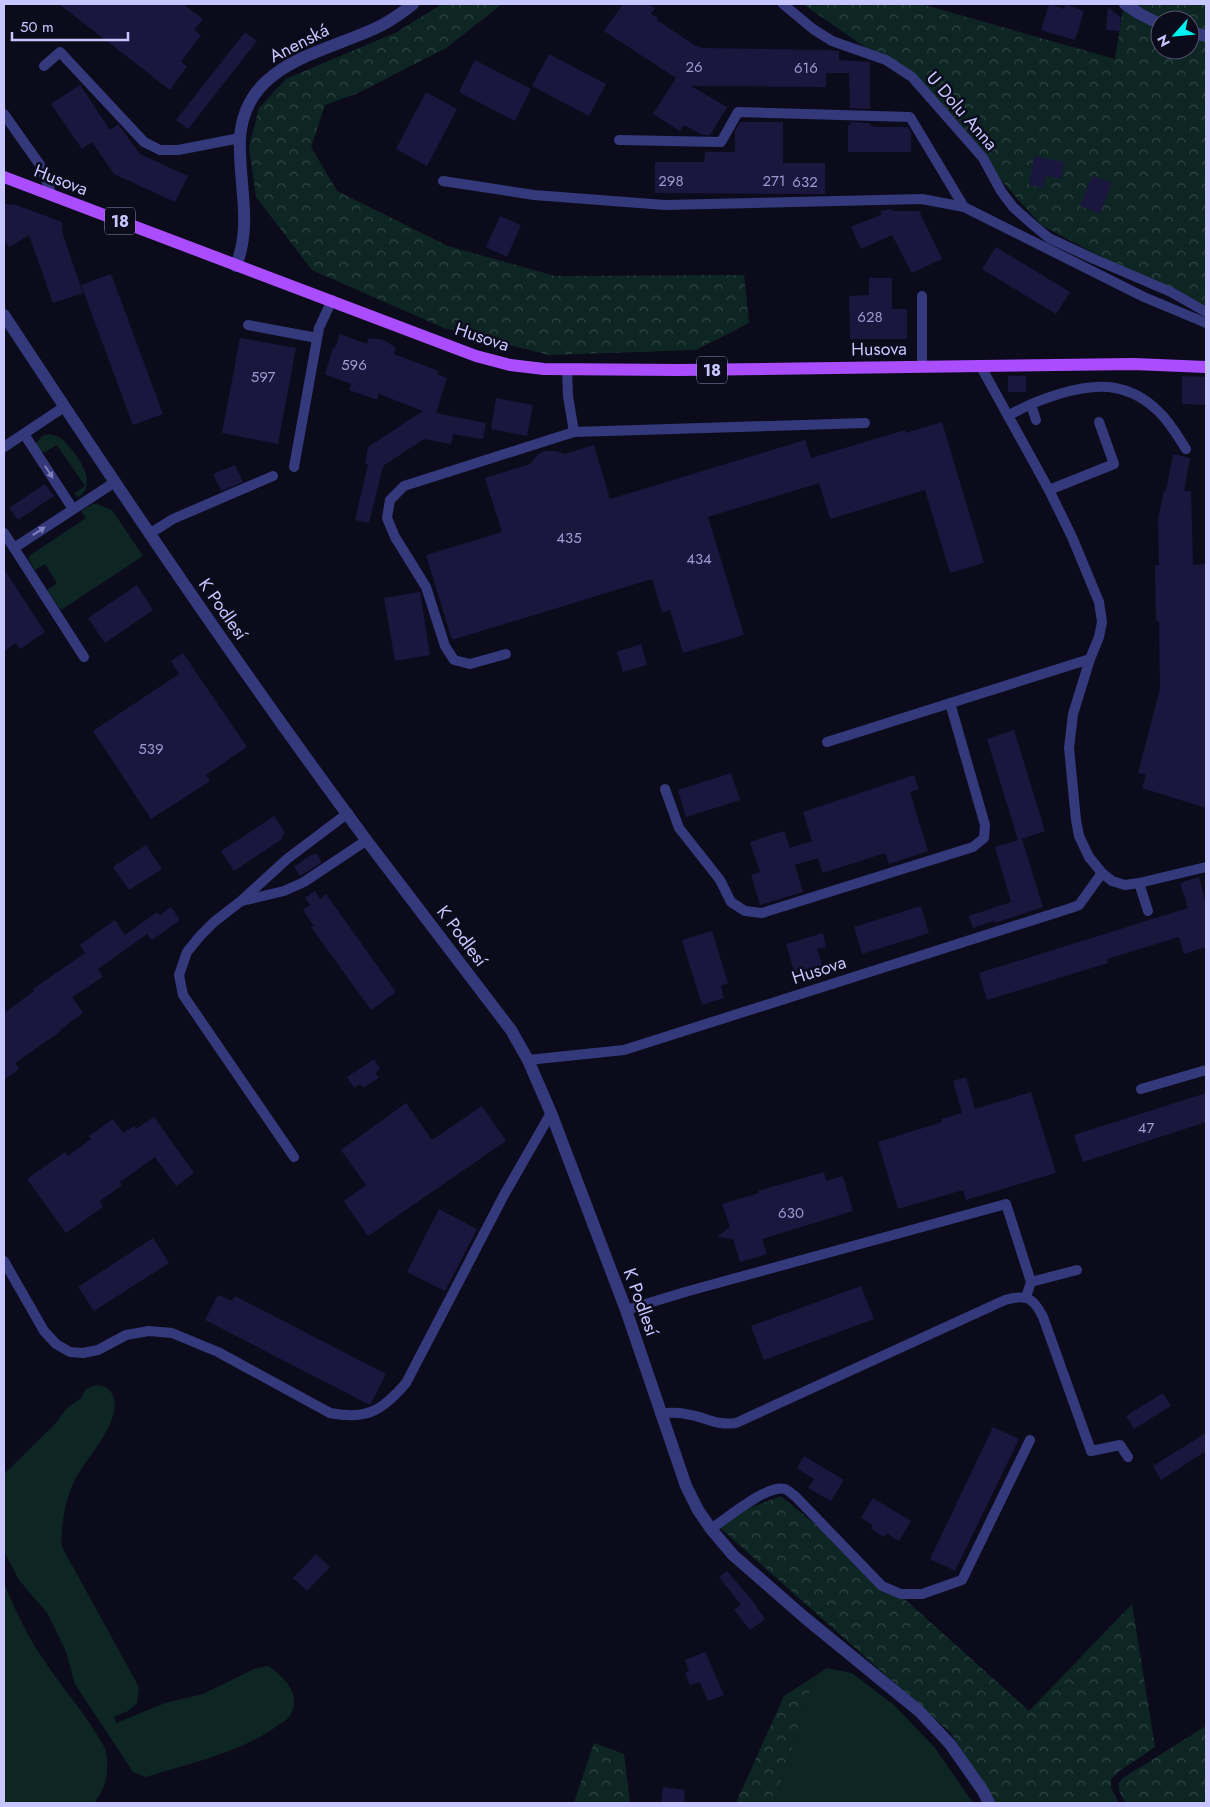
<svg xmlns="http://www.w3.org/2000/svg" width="1210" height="1807" viewBox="0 0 1210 1807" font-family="Jost,sans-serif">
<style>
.grass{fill:#0e2623}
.forest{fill:url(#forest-crowns);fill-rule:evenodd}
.building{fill:#1a163e}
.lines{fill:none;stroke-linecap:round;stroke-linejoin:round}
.service{stroke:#34397c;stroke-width:10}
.minor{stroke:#34397c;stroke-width:12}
.tertiary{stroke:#34397c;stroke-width:12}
.primary{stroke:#aa4dff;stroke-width:12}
.oneway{fill:#7e80be}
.labels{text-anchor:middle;stroke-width:5;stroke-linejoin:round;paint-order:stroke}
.number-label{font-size:15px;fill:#9c9acf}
.shield{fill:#0c0b1c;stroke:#8f8ebb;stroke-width:1}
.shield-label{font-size:16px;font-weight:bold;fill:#c7c6ff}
.street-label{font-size:18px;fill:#c7c6ff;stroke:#0c0b1c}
</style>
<defs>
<pattern id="forest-crowns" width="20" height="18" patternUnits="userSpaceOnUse" patternTransform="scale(1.25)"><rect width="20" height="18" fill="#0e2623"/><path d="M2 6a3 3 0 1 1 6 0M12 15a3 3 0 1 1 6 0" fill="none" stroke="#304444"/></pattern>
</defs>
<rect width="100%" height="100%" fill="#0c0b1c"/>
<!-- grass -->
<g class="grass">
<path d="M 49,434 L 59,437 L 64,441 C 77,455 99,482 79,497 L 74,494 L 85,486 L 57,445 L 45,452 L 39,452 L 35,445 L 42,436 Z"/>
<polygon points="93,504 97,504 112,510 143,556 61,610 47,590 57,583 45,564 35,570 29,560 29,556 86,518 81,511"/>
<path d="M 95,1385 C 103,1385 110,1388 113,1396 C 123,1423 84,1459 73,1484 C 65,1501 60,1529 62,1547 L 139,1687 L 137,1703 L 128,1711 L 114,1717 L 116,1723 L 165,1703 L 203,1694 L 254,1669 L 268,1666 C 285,1677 302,1695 290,1716 C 287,1720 282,1723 278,1725 C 242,1753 189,1763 146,1777 L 133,1772 L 75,1684 L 66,1652 L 48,1614 L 19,1580 L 4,1552 L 4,1474 L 55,1424 L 67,1408 L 81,1398 L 85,1390 Z"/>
<path d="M 4,1583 C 14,1608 26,1633 41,1656 C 61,1687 87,1715 105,1748 C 110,1769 107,1787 94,1803 L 4,1803 Z"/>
<polygon points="827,1668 852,1673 894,1705 935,1748 973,1803 774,1803 815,1676"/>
</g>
<!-- forest -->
<g class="forest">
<polygon points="442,4 502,4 446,48 358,93 325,105 311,147 337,191 448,246 555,276 744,275 749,323 696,350 549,355 444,328 312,270 256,197 249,147 259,108 286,79 397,32"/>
<path d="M 803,4 L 921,4 L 1115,59 L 1124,4 L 1206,4 L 1206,312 L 1041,225 L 911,79 ZM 1160,20 L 1190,20 L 1190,50 L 1160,50 Z"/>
<polygon points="781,1496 890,1586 1029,1711 1132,1604 1155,1747 1118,1772 1111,1779 1111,1788 1119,1803 993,1803 951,1733 719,1527 744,1510"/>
<polygon points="815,1676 774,1803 736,1803 784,1696"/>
<polygon points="1206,1726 1206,1803 1126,1803 1119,1791 1119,1783 1123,1778"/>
<polygon points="594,1743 624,1754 630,1803 574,1803"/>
</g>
<!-- building -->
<g class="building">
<polygon points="59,4 183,4 203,19 194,30 201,35 181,62 187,66 170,90"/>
<polygon points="623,4 648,4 655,8 651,14 658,18 657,20 694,45 702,48 826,50 839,51 839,60 870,62 870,109 850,108 849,73 826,73 826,87 691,86 727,107 710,135 702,135 684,125 680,131 653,114 676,78 604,31"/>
<polygon points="1049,4 1064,9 1065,4 1084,11 1075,40 1041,30"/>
<polygon points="1108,7 1121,18 1120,31 1106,30"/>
<polygon points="245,32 257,41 188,129 176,120"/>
<polygon points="549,54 606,84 589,116 532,86"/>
<polygon points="475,60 531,89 515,121 459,92"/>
<polygon points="80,85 110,130 118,124 140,154 188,176 175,202 114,174 92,142 82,149 51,104"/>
<polygon points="426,92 457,109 427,166 396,149"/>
<polygon points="740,122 783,122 783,163 825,163 825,194 655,193 655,162 704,162 705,152 735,152 735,131"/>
<polygon points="850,122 870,123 872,127 908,127 911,132 911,152 848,152 848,125 850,125"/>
<polygon points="1034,156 1064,162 1061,179 1046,176 1043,188 1029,185"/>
<polygon points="1092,176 1112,183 1100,214 1080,206"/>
<polygon points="4,204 16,205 62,222 63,235 83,293 53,303 29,235 9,247 4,239"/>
<polygon points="892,209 892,211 919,211 942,259 912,273 892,235 861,249 851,227 882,214 880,211"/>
<polygon points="500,216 521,225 507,257 486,247"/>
<polygon points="996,247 1070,292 1056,314 982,269"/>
<polygon points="111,274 163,414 133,425 81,285"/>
<polygon points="869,278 892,278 892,309 907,309 907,339 850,339 849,296 869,295"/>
<polygon points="340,334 367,344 369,338 384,340 396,348 394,354 439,371 437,374 447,378 436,413 486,423 483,439 453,434 451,444 424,439 383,466 369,523 355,520 368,464 365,464 368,447 423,411 379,394 377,400 349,390 351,384 325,374 333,348 335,348"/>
<polygon points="240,338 296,348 278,444 222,433"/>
<rect x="1008" y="376" width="18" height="16"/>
<polygon points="1182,376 1206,377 1206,405 1182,404"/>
<polygon points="496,398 533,405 527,436 491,429"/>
<polygon points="942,422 984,563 950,573 925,490 830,519 819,483 708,517 744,635 683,653 670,610 662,613 652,579 452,640 426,555 502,532 485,478 530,464 538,454 545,451 556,451 565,454 594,445 610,499 805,440 811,458 905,430 906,433"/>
<polygon points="1173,454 1190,458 1184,491 1191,491 1193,565 1206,564 1206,808 1142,788 1146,775 1138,773 1160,689 1159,621 1156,621 1155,565 1159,565 1158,519 1164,491 1166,491"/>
<polygon points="235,465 243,482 221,491 213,474"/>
<polygon points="45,484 54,496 18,520 9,508"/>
<polygon points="4,569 45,632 20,649 16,643 4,651"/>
<polygon points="137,585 153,610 105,643 88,618"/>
<polygon points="420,592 430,655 395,661 384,598"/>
<polygon points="641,644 647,665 623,672 617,652"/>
<polygon points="183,653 247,747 206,775 210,781 151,819 93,731 179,674 171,661"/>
<polygon points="1014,730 1045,831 1022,839 1043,907 995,923 994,921 973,928 969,916 1011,902 995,847 1018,840 987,739"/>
<polygon points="731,773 740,800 686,817 678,790"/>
<polygon points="914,775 919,789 910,792 928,851 889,864 885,853 823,873 818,858 795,865 803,892 760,905 751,875 760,872 750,842 784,831 790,848 812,841 803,812"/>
<polygon points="274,816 285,833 281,838 282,839 234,871 221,851"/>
<polygon points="146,845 162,869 129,890 113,867"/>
<polygon points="317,854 321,861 321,863 300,876 294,867 311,855"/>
<polygon points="1199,877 1206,904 1206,947 1184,954 1179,937 1107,959 1108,963 987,1000 979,973 1188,908 1180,883"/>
<polygon points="315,891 320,899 326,894 396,992 371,1010 311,927 314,926 303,910 310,905 305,898"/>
<polygon points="921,906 929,933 862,954 854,927"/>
<polygon points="171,907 180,920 152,940 147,934 98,969 103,977 72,997 83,1013 60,1030 61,1031 15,1063 19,1069 4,1080 4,1013 34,991 33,989 85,953 80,945 115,920 125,935 157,912 160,915"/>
<polygon points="712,931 728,983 721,986 724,998 702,1005 682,940"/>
<polygon points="823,933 826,947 817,949 824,970 796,978 786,944"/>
<polygon points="374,1059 380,1069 375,1073 379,1078 363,1088 360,1084 354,1088 347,1077"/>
<polygon points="966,1077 975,1109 1031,1092 1056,1173 966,1200 963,1190 898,1209 878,1142 942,1122 941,1119 962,1113 953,1081"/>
<polygon points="1206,1093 1206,1122 1083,1162 1074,1135"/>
<polygon points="406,1103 432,1140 482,1106 506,1141 368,1236 344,1201 366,1185 341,1150"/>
<polygon points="154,1117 194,1173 176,1186 155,1157 120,1182 122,1185 100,1201 103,1207 66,1233 27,1179 65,1152 68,1156 91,1139 89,1136 113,1119 123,1133 134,1126 136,1129"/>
<polygon points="824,1172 826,1181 843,1176 853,1211 762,1239 767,1254 740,1262 733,1239 717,1237 730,1227 722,1204 759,1193 758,1191"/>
<polygon points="439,1209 477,1229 445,1291 407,1272"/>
<polygon points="153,1238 169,1263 94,1311 78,1287"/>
<polygon points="861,1286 874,1319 764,1360 751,1326"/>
<polygon points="218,1295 232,1301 235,1296 386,1374 370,1405 205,1320"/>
<polygon points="1163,1393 1171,1406 1134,1429 1126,1416"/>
<polygon points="993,1427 1019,1439 955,1571 930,1559"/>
<polygon points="1206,1433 1206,1451 1161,1480 1153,1466"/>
<polygon points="804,1456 844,1480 831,1501 808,1488 814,1479 797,1468"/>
<polygon points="873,1498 911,1521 899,1541 886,1533 884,1537 871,1529 873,1525 861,1518"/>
<polygon points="316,1554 330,1567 307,1591 293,1578"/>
<polygon points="727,1571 752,1600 765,1619 750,1630 734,1610 741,1605 719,1577"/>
<polygon points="705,1652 724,1695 708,1701 700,1682 690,1685 685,1673 689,1671 685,1660"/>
<polygon points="663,1787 685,1790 684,1803 661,1803"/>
</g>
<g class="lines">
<!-- service -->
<g class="service">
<polyline points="783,4 813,29 832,41 886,60 912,77 983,158 1001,191 1013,207 1032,224 1049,238 1094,259 1171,292 1206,312"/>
<polyline points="44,66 60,52 144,142 160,150 178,150 240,138"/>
<polyline points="4,114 40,165 52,195"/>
<polyline points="619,140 721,142 738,112 910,117 964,207"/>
<polyline points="443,181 534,195 665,205 922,199 964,207 1144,297 1206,323"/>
<polyline points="248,325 317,338"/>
<polyline points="980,365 1049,490 1072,537 1099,602 1102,622 1099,637 1090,659 1073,714 1069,748 1076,820 1079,836 1089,857 1102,873 1112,881 1125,885 1139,883 1206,867"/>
<polyline points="922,366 922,296"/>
<polyline points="567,369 568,396 574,432 865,423"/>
<polyline points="1031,405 1036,420"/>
<path d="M 1008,416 C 1035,400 1084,382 1115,388 C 1132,391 1147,400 1159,412 C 1170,422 1178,437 1186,449"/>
<polyline points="24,434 73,509"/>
<polyline points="4,447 64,407"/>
<polyline points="294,467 319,328 332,300"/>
<polyline points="1049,490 1114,464 1099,422"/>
<polyline points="4,533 14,548 115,482"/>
<polyline points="149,534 173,519 273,476"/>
<polyline points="14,548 84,657"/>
<polyline points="506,654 470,664 454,660 445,646 426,587 395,537 387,518 390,500 404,486 574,432"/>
<polyline points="827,742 1090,659"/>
<polyline points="665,789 679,828 720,880 731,902 745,911 762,913 973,847 984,838 985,825 950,703"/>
<polyline points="1139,883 1148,911"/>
<polyline points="242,901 284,891 304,882 367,840"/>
<polyline points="528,1060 624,1050 1071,908 1079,905 1102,873"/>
<polyline points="1141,1089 1206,1070"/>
<polyline points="294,1157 183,995 179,975 187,952 200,936 214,922 241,901 287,859 348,813"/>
<path d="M 4,1261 L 44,1331 L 56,1344 L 70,1352 L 83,1353 L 98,1350 L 126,1335 L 149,1331 L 172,1333 L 218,1352 L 330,1413 C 367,1420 382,1411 406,1383 L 504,1195 L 551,1113"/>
<polyline points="1031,1282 1077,1270"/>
<polyline points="626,1310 685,1292 1006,1204 1031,1282 1026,1297"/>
<path d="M 660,1413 C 668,1413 677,1412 685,1414 C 705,1416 714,1426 736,1423 L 1005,1300 C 1026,1294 1033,1297 1043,1317 L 1091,1451 L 1120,1445 L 1128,1457"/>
<path d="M 711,1529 C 726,1519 767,1484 785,1489 C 788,1490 792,1494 795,1496 L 882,1586 L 901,1594 L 922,1594 L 962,1580 L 1030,1440"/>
</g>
<!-- minor -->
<g class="minor">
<polyline points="1125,4 1140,14 1160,24"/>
<polyline points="1190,32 1206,36"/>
<path d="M 236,266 C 253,222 238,183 240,138 C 245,61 327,53 382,25 C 393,19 403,12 413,4"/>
</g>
<!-- tertiary -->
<path class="tertiary" d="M 4,315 C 121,493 240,670 367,841 C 415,904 463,967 511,1030 L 528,1060 L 551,1113 L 626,1310 L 686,1486 L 698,1510 L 711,1529 L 733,1555 L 804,1617 L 919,1711 L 950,1744 L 983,1791 L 989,1803"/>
<!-- primary -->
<polyline class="primary" points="4,177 476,356 510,365 544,369 679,370 1134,364 1206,367"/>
</g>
<!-- one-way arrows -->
<defs><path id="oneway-solid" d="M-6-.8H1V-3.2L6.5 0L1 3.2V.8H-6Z" transform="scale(1.25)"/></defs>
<g class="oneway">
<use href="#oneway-solid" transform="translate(49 472) rotate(57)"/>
<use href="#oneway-solid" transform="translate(39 531) rotate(-33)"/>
</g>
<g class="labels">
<!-- number labels -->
<g class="number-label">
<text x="694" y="72">26</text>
<text x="806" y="73">616</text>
<text x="671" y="186">298</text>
<text x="774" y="186">271</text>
<text x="805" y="187">632</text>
<text x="870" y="322">628</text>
<text x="354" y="370">596</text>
<text x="263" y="382">597</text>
<text x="569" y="543">435</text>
<text x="699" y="564">434</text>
<text x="151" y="754">539</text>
<text x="1146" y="1133">47</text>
<text x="791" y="1218">630</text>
</g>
<!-- shield labels -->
<g class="shield">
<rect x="105" y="207.5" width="30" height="27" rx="4"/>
<rect x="697" y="356.5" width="30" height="27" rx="4"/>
</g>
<g class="shield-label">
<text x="120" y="227">18</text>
<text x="712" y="376">18</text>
</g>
<!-- street labels -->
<g class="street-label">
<text transform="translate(299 43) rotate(-27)" y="6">Anenská</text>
<text transform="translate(962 111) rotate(49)" y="6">U Dolu Anna</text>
<text transform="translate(61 180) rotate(21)" y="6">Husova</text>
<text transform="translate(482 337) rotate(18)" y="6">Husova</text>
<text transform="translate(879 349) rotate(-1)" y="6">Husova</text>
<text transform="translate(223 609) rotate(55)" y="6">K Podlesí</text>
<text transform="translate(462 936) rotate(53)" y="6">K Podlesí</text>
<text transform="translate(819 970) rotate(-18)" y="6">Husova</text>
<text transform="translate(641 1302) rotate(70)" y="6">K Podlesí</text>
</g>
</g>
<!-- border -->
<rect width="1210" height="1807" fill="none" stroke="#c7c6ff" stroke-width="10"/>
<!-- north arrow -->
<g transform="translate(1175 35) rotate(243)"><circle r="24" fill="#0c0b1c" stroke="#575677"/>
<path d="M0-4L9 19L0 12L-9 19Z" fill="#00f1f0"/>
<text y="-8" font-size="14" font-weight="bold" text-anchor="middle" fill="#c7c6ff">N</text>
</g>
<!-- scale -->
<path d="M12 32v8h116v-8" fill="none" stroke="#c7c6ff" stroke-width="2.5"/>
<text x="20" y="32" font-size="15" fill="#c7c6ff" stroke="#0c0b1c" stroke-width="4" paint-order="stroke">50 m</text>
</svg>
